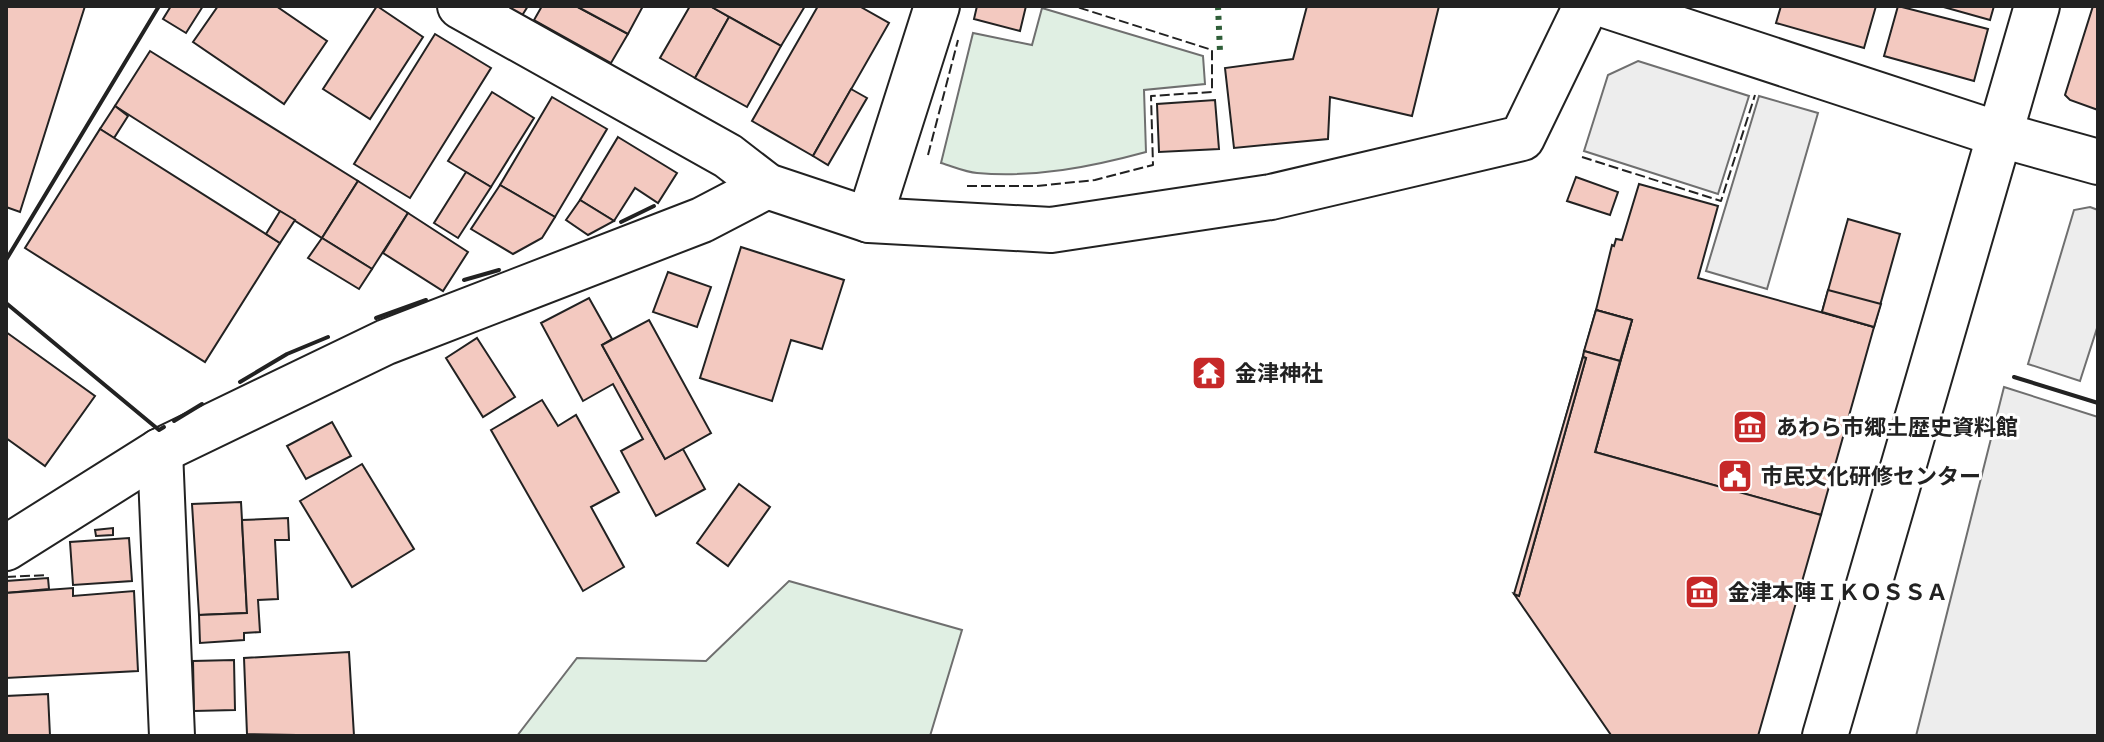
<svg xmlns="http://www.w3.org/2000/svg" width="2104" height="742" viewBox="0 0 2104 742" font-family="Barlow,'Noto Sans JP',sans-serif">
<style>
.green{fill:#e0efe3;stroke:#6f6f6f;stroke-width:2}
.parking{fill:#ededed;stroke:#6f6f6f;stroke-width:2}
.building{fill:#f3c9c0;stroke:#222;stroke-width:2}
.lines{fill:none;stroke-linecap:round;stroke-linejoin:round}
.minor-casing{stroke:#222;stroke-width:48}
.tertiary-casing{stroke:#222;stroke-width:48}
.minor{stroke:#fff;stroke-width:44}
.tertiary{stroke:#fff;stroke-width:44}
.hedge{stroke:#2f5e38;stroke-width:6;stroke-dasharray:4 6;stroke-linecap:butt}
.fence{stroke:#222;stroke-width:2;stroke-dasharray:10 4;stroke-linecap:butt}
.wall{stroke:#222;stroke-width:4}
.labels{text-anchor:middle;stroke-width:6;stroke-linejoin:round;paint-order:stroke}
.poi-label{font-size:22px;font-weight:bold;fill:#222;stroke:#fff;text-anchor:start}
</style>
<rect width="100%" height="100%" fill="#fff"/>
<!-- green -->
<g class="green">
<path d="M 1042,8 L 1203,56 L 1205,84 L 1144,90 L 1146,152 C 1091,167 1035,178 977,173 C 965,172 952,166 941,163 L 973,33 L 1032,45 Z"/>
<polygon points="789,581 962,630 930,736 517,736 577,658 706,661"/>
</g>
<!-- parking -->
<g class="parking">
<polygon points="1638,61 1749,96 1718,194 1584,151 1608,75"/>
<polygon points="1759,96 1818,113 1767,289 1706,271"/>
<polygon points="2090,207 2098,210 2098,325 2080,381 2028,364 2074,210"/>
<polygon points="2004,387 2098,417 2098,736 1916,736"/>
</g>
<!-- building -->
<g class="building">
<polygon points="6,6 85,6 20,212 6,207"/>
<polygon points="171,6 203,6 186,33 163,19"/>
<polygon points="218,6 276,6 327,41 284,104 193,42"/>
<polygon points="377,6 423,37 370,119 323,89"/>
<polygon points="490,6 528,6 518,22"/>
<polygon points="542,6 576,6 628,34 611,63 534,20"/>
<polygon points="576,6 643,6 628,34"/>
<polygon points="690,6 710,6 729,17 695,78 660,58"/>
<polygon points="710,6 805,6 781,46"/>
<polygon points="818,6 859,6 889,23 813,156 752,121"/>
<polygon points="977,6 1026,6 1020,31 974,19"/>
<polygon points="1307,6 1439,6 1412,116 1330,97 1328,139 1234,148 1225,68 1293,59"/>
<polygon points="1781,6 1876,6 1864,48 1776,23"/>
<polygon points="1898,6 1988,29 1974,81 1884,56"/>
<polygon points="1940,6 1994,6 1990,20"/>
<polygon points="2093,6 2098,6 2098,110 2070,100 2065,95"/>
<polygon points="729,17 781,46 747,107 695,78"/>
<polygon points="435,34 491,68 410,198 354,164"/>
<polygon points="150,51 358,181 322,238 115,106"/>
<polygon points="851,89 867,98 828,165 813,156"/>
<polygon points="492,92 534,118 491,187 448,161"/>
<polygon points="552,97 607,129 555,217 500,185"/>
<polygon points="1215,100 1219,149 1159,152 1157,104"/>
<polygon points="115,106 128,116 114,138 100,129"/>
<polygon points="100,129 280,243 205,362 25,248"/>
<polygon points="618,137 677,173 658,203 635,188 614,221 580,200"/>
<polygon points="466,172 491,187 458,238 434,223"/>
<polygon points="1576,177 1618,192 1610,215 1567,201"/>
<polygon points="358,181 408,213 372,269 322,238"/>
<polygon points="1639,184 1718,206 1698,278 1874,327 1821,515 1595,452 1632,320 1596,310 1612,245 1614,246 1616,239 1622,240"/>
<polygon points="500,185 555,217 542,238 513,254 471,229"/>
<polygon points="580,200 614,221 588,235 566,220"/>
<polygon points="280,211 295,220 280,243 266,234"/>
<polygon points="408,213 468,252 443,291 383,253"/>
<polygon points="1848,219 1900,234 1874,327 1822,312"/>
<polygon points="322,238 372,269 359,289 308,258"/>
<polygon points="741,247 844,280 822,349 791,340 772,401 700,378"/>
<polygon points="668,272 711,287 697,327 653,312"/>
<polygon points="1828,290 1881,304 1874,327 1822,312"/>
<polygon points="589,298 612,339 602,345 665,459 683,449 705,489 656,516 621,451 643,439 613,384 583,401 541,323"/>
<polygon points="1596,310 1632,320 1595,452 1559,441"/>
<polygon points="1596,310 1632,320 1620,361 1584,351"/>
<polygon points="649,320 711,433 665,459 602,345"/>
<polygon points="6,332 95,396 45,466 6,438"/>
<polygon points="477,338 515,397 483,417 446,358"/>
<polygon points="1584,351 1620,361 1595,452 1821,515 1758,736 1611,735 1514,594 1519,596 1586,358 1583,357"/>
<polygon points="1583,357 1586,358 1519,596 1514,594"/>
<polygon points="542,400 558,426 576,415 619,492 591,507 624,567 583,591 491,430"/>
<polygon points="332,422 351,456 306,479 287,446"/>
<polygon points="362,464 414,549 352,587 300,501"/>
<polygon points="739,484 770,507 728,566 697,543"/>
<polygon points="241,502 247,613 199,615 192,504"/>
<polygon points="288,518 289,540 275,540 278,599 258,600 260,632 244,633 244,640 200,643 199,615 247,613 242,520"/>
<polygon points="113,528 113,535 96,536 95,530"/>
<polygon points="129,538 132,581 73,585 70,542"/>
<polygon points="48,578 49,589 6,593 6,581"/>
<polygon points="73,588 73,596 134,591 138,671 6,678 6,593"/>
<polygon points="349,652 354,736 247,734 244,658"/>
<polygon points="234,660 235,710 194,711 193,661"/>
<polygon points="48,694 50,736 6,736 6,696"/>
</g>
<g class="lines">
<!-- minor casing -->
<g class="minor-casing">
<g id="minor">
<polyline points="460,6 728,156 767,186 869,220 1051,230 1271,197 1522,138 1586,6"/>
<polyline points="1608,6 2001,135 2098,162"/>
<polyline points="869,220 937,6"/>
<polyline points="160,451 172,736"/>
<polyline points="6,548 160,451 386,342 702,220 767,186"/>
</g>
</g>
<!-- tertiary casing -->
<g class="tertiary-casing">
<polyline id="tertiary" points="1825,736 2037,6"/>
</g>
<!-- minor -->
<use href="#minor" class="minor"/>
<!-- tertiary -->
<use href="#tertiary" class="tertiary"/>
<!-- hedge -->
<polyline class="hedge" points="1218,6 1220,52"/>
<!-- fence -->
<g class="fence">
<polyline points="928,155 958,40"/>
<polyline points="1582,157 1721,201 1755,95"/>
<polyline points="967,186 1036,186 1095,180 1153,165 1151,96 1212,92 1212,50 1074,6"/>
<polyline points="6,577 48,575"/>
</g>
<!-- wall -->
<g class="wall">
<polyline points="621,222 654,206"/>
<polyline points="6,260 159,6"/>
<polyline points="464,280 499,270"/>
<polyline points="6,303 159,430 164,427"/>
<polyline points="376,318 426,300"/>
<polyline points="2014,377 2098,403"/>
<polyline points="240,382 287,354 328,337"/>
<polyline points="174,421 202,404"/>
</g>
</g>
<!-- icons -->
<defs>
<g id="temple-square" transform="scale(1.8)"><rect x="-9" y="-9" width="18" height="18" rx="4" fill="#c62828" stroke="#fff"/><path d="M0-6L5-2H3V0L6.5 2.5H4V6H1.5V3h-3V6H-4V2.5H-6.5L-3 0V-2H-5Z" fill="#fff"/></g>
<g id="museum-square" transform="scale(1.8)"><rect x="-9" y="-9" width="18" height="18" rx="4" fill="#c62828" stroke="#fff"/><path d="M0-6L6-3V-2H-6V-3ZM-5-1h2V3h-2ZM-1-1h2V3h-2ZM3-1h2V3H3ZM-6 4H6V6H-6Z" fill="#fff"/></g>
<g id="civic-square" transform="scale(1.8)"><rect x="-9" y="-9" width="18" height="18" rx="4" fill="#c62828" stroke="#fff"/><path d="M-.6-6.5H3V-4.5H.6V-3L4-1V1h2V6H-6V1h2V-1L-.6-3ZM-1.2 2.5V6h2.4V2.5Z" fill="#fff"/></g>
</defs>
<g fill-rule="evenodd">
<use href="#temple-square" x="1209" y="373"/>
<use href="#museum-square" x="1750" y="427"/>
<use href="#civic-square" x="1735" y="476"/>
<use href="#museum-square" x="1702" y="592"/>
</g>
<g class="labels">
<!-- poi labels -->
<g class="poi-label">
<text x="1235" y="381">金津神社</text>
<text x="1776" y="435">あわら市郷土歴史資料館</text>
<text x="1761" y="484">市民文化研修センター</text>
<text x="1728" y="600">金津本陣ＩＫＯＳＳＡ</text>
</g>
</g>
<!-- border -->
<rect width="2104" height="742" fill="none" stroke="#222222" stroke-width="16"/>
</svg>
